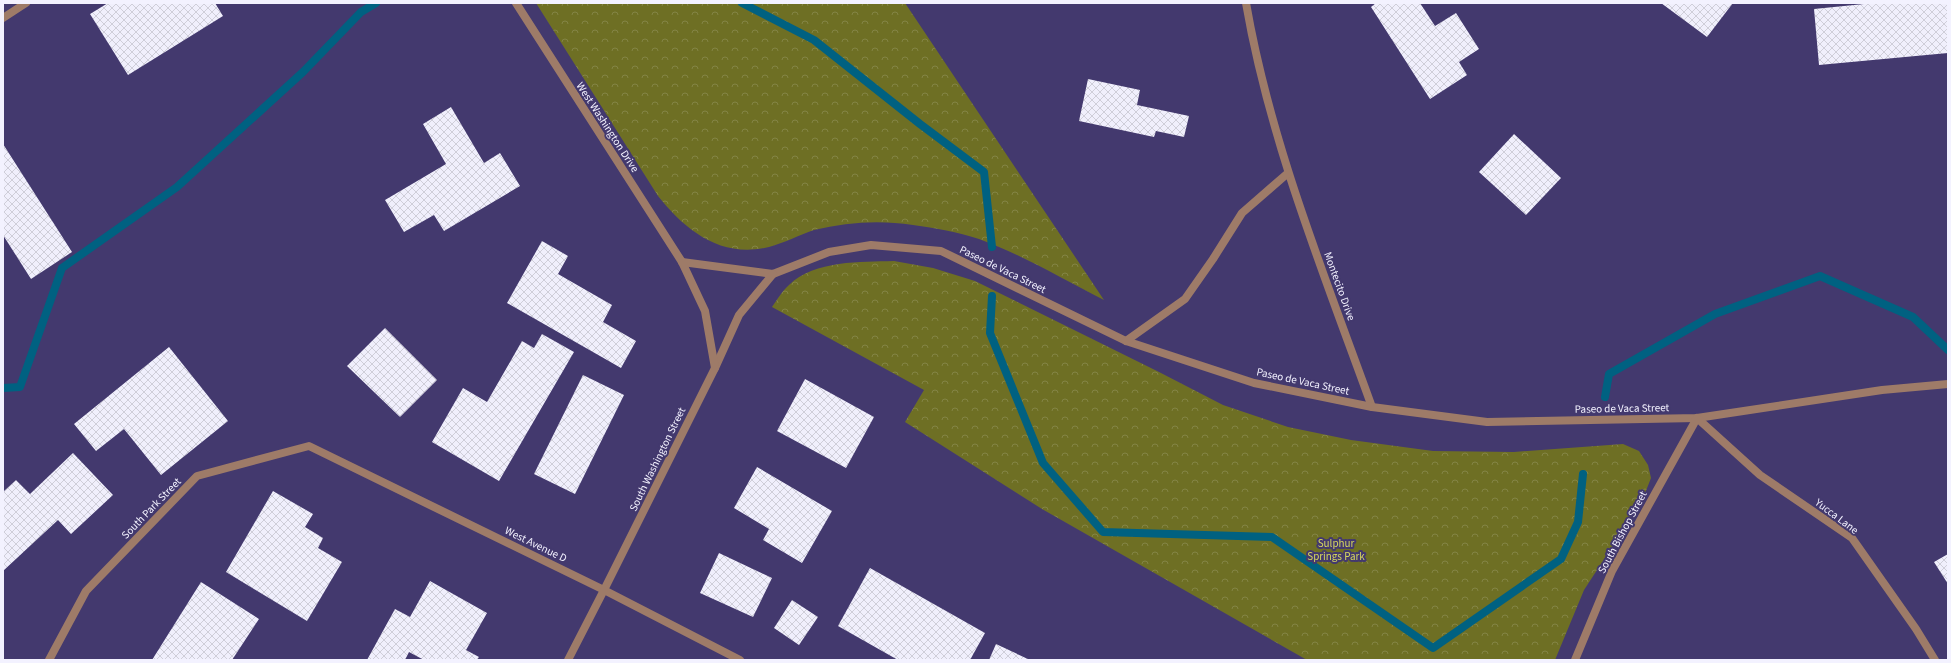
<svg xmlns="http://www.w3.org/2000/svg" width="1951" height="663" viewBox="0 0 1951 663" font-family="'Source Sans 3',sans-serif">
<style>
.forest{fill:url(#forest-crowns)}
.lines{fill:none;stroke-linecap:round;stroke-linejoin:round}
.stream{stroke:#006181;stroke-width:8}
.building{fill:url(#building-cross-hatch)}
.minor{stroke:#9e7b68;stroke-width:8}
.tertiary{stroke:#9e7b68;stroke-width:8}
.labels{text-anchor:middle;stroke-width:4;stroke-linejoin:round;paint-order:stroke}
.street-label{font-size:11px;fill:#f3f2ff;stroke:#43396e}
.park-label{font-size:11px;fill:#d7d85d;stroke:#43396e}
</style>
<defs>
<pattern id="forest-crowns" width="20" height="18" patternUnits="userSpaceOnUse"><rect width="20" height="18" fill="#6e6f24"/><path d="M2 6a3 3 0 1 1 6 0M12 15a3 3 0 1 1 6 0" fill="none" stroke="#838445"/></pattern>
<pattern id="building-cross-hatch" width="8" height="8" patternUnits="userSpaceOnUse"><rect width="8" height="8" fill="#f0effc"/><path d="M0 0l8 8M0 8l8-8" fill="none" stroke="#cfced9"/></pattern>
</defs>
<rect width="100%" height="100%" fill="#43396e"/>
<!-- forest -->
<g class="forest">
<path d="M 536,3 L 905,3 L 1104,300 C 1064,280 1021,254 979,239 C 957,232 936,228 913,225 C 880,220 847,222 814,230 C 799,235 784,243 769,247 C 721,259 685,230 658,196 Z"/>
<path d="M 894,261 L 933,268 L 975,281 L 1159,372 L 1223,405 L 1288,427 L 1351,440 L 1433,451 L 1514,452 L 1623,444 L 1639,451 L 1648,465 L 1651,478 L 1642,501 L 1584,590 L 1555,660 L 1307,660 L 1042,509 L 905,422 L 924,390 L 772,307 C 777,300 782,291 789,285 C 815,260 861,262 894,261 Z"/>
</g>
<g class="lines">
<!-- stream -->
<g class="stream">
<polyline points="742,3 814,40 920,124 984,172 992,247"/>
<polyline points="992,296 990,333 1043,463 1103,532 1272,537 1433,648 1561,559 1578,522 1583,474"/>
<polyline points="3,388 20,387 62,268 177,187 303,72 361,12 376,3"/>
<polyline points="1605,397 1609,374 1715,314 1820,276 1913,317 1948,350"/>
</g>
</g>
<!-- building -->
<g class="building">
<polygon points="108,3 215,3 223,16 128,75 90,14"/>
<polygon points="1376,3 1420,3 1435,26 1456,13 1479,49 1459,62 1467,75 1430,99 1371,7"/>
<polygon points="1661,3 1733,3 1707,37"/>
<polygon points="1874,3 1948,3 1948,53 1819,65 1814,9"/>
<polygon points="1088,79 1140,90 1137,105 1189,116 1184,137 1156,131 1154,137 1079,121"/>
<polygon points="451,107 484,163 500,153 520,186 444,231 434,215 404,232 385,200 446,164 423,124"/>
<polygon points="1514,134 1561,178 1526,215 1479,172"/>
<polygon points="3,144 72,252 31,279 3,235"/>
<polygon points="542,241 568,256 558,274 612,305 603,322 636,341 621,368 507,303"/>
<polygon points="385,328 437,380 400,417 347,366"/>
<polygon points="542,334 574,352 499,481 432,442 463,388 487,402 522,341 534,348"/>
<polygon points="169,347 228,421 161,475 124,429 96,451 74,424"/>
<polygon points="583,375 624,395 575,494 534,474"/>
<polygon points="805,379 874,417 846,468 777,431"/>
<polygon points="73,453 113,495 71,534 58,520 3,571 3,492 16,480 30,494"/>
<polygon points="757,467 832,511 802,563 763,540 769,529 734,508"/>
<polygon points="273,491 313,514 305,527 323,538 318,548 342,562 307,621 226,572"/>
<polygon points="719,553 772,578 753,617 700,593"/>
<polygon points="1948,554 1948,584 1934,562"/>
<polygon points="870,568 985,633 970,660 898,660 838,626"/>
<polygon points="430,581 487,613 466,650 479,657 477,660 424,660 409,652 405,660 367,660 395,609 410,617"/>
<polygon points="201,582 259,619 232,660 152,660"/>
<polygon points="792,600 818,617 799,645 774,628"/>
<polygon points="996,644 1030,660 989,660"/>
</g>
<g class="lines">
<!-- minor -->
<g class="minor">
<path d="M 1246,3 C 1270,142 1324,274 1372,407"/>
<polyline points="3,18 26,3"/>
<polyline points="682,262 773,274 829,252 871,245 941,251 1126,341 1254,383 1372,407 1487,422 1697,418 1882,390 1948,384"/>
<polyline points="1126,341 1185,299 1213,259 1242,213 1288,173"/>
<polyline points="715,368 739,315 773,274"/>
<polyline points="49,660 86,591 197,476 309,446 604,590 740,660"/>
<polyline points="1575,660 1612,571 1697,418 1760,475 1852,538 1916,629 1935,660"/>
</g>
<!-- tertiary -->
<polyline class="tertiary" points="516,3 682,262 705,311 715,368 604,590 568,660"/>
</g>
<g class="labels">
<!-- street labels -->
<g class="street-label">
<text transform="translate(608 127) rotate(57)" y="4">West Washington Drive</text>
<text transform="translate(1003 269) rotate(26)" y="4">Paseo de Vaca Street</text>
<text transform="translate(1340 286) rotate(70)" y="4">Montecito Drive</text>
<text transform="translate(1303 381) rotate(12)" y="4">Paseo de Vaca Street</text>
<text transform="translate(1622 408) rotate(-1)" y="4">Paseo de Vaca Street</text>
<text transform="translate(657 459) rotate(-64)" y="4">South Washington Street</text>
<text transform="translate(151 508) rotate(-46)" y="4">South Park Street</text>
<text transform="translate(1837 516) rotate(37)" y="4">Yucca Lane</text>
<text transform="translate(1622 532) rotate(-62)" y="4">South Bishop Street</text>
<text transform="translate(536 544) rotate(26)" y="4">West Avenue D</text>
</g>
<!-- park labels -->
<g class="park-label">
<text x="1336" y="547">Sulphur<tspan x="1336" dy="13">Springs Park</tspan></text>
</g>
</g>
<!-- border -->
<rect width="1951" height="663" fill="none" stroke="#f3f2ff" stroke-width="8"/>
</svg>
